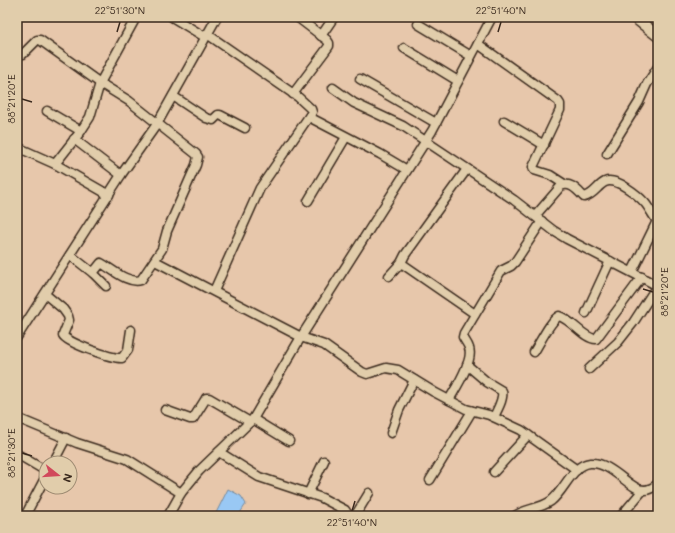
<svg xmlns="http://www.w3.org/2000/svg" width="675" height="533" viewBox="0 0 675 533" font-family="Mali,sans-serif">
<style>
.water{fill:#99c8f4;stroke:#73899e}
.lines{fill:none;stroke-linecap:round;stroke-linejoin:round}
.stream{stroke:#73899e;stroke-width:2.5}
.minor-casing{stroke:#3b2a1e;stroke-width:11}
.tertiary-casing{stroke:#3b2a1e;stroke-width:13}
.minor{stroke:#e1cdab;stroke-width:8}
.tertiary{stroke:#e1cdab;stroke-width:10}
.ticks{fill:none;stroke:#3b2a1e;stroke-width:1.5}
.neatline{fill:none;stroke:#3b2a1e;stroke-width:1.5}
.ticks-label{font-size:10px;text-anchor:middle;fill:#3b2a1e}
</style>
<rect width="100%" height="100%" fill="#e7c7ab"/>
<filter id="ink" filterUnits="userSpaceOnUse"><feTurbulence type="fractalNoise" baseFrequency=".025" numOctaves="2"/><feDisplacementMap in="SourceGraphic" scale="8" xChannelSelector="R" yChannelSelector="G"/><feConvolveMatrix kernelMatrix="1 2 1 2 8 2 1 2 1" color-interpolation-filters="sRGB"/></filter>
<g filter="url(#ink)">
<!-- water -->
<polygon class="water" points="228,489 241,496 246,504 238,516 216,516 215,515"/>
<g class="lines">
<!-- stream -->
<polyline class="stream" points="654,17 658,20"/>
<!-- minor casing -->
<g class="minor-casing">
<g id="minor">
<polyline points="172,17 205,37"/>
<polyline points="418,24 471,56"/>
<polyline points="643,24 648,17"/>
<polyline points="207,34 298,97 311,109 312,112 260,188 214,291"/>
<polyline points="321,36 334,17"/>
<polyline points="478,44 558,101 560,104 560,110 533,167 534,170 550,175 564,184"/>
<polyline points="404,48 458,81"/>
<path d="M 17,53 L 23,54 L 37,40 L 40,40 L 100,83 L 129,101 L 196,154 L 198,157 L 196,165 L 167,231 L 162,249 L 141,280 C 128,284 112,269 101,263 L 93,273 L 70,255"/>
<polyline points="360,79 436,123"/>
<polyline points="333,88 354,103 403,126 514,200 554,231 567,239 658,286"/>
<polyline points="293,94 329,46 329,43 327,40 297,17"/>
<polyline points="173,96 206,118 213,120 218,115 220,115 245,128"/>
<polyline points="47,111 81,131"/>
<polyline points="309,117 380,154 407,170"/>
<polyline points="504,121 544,145"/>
<polyline points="74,139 121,175"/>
<polyline points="17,147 55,164 109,195"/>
<polyline points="607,154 639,102 647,84 658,67"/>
<polyline points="55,164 81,131 90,117 100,83 134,21"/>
<polyline points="308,201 346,137"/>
<path d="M 535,216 L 561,186 C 570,181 578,191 584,197 C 594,195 597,186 605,182 C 616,177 638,195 645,203 C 650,209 653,216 658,222"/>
<polyline points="155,261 301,337 324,345 362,372 367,374 386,368 398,370 434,392 466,409 489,415 521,430 577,470"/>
<polyline points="401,263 475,314"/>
<polyline points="632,272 657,221"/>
<polyline points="93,273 106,286"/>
<polyline points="389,276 401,263 405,255 467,169"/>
<path d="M 45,294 L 63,309 L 68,316 L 69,320 L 63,335 C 67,343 113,359 122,358 L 128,350 L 131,330"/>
<polyline points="586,313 610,261"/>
<polyline points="17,337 121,175 157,124 217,17"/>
<path d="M 534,352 C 540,343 550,321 559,316 C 572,320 584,339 596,339 L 642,277"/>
<path d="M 467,365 L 487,382 L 502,391 C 504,399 497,410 494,417"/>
<polyline points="589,369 618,342 633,323 657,286"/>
<path d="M 449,400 C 455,389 474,361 469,348 C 468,344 465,341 463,337 L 464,333 L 501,271 L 511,266 L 515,262 L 542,221"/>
<polyline points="165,410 190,419 193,419 205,400 206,398 209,398 250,422"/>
<polyline points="17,418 77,443 127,459 181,493"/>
<polyline points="253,419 289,441"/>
<polyline points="391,433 399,410 414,380"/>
<polyline points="219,452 259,477 322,498 345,510 349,516"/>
<polyline points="17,454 46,471"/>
<polyline points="53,463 66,438"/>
<polyline points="494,472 528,435"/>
<polyline points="430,480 472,411"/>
<polyline points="308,494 324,461"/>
<polyline points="25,516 46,476"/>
<polyline points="168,516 181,493 199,471 253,419 301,337 432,131 492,17"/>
<polyline points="355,516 369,493"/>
<path d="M 515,516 C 523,509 540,509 551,501 C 565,490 572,465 590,463 C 611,461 631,491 644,490 C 649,490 654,487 658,484"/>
<polyline points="621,516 643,490"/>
</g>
</g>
<!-- tertiary casing -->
<g class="tertiary-casing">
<polyline id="tertiary" points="634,17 658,36"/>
</g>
<!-- minor -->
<use href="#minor" class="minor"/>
<!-- tertiary -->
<use href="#tertiary" class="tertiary"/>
</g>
</g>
<!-- ticks -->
<path class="ticks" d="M 117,32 L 120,22M 498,32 L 501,22M 22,99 L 32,102M 643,289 L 653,292M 22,453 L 32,456M 352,511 L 355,501"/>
<!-- margin -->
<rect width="675" height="533" fill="none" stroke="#e1cdab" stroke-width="44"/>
<!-- north arrow -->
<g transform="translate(58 475) rotate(107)"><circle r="19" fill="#e1cdab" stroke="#9f8c73"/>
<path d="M0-3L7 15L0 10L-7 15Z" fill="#d1495b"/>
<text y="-6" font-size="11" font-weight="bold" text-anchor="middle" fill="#3b2a1e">N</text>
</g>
<rect x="22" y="22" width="631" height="489" class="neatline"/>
<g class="ticks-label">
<text x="120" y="14">22°51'30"N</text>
<text x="501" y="14">22°51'40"N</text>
<text transform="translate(11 99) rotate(-90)" y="4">88°21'20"E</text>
<text transform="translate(664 292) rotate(-90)" y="4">88°21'20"E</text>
<text transform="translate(11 453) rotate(-90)" y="4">88°21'30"E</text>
<text x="352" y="526">22°51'40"N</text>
</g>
</svg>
